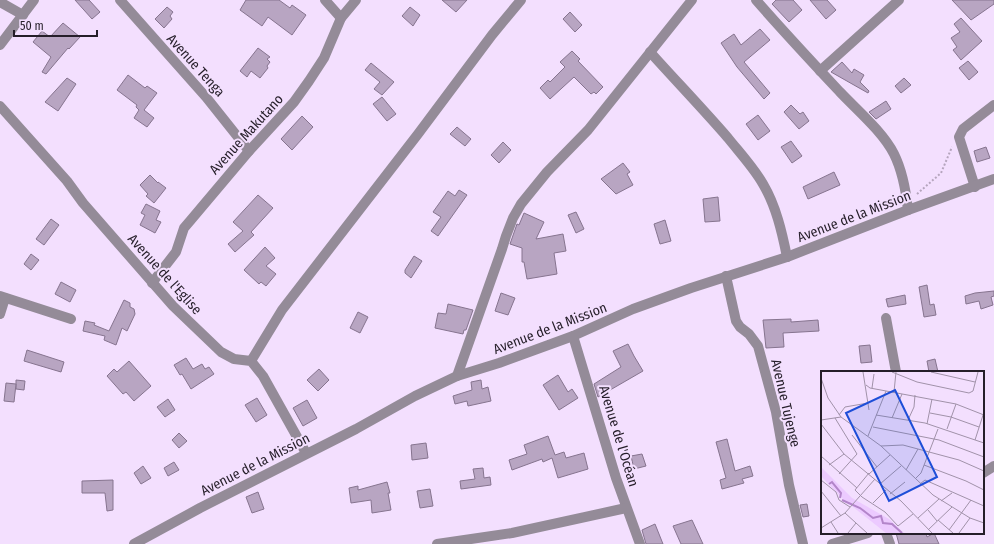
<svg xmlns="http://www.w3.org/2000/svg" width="994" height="544" viewBox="0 0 994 544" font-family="'Fira Sans Condensed',sans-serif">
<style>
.building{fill:#b8a5c2;stroke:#86748f}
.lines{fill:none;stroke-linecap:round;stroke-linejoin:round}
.path{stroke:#b5a5bd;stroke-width:2;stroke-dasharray:2 2;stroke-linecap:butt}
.minor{stroke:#948b98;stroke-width:10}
.labels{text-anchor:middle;stroke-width:4;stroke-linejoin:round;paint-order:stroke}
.street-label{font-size:14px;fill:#251e29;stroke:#f3dffe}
.inset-river{fill:none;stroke:#b385ca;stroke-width:2}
.inset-road{fill:none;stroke:#a192a9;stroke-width:1}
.view{fill:#1d4ed8;fill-opacity:0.15;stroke:#1d4ed8;stroke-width:2}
.inset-edge{fill:none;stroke:#251e29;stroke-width:2}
</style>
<rect width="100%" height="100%" fill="#f3dffe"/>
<!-- building -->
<g class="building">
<polygon points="75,0 89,0 100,12 92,19"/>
<polygon points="246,0 279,0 290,8 292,5 306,15 292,35 268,17 262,26 240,10"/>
<polygon points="442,0 467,0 456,12"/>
<polygon points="776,0 793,0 802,10 789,22 772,4"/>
<polygon points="810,0 827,0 836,10 826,19"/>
<polygon points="952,0 994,0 994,4 971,20"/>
<polygon points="167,7 173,12 170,16 172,19 164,28 155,19"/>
<polygon points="410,7 420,15 413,26 402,16"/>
<polygon points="570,12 582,25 575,32 563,19"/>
<polygon points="961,18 982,41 961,60 953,50 957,47 951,38 960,32 954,24"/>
<polygon points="63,23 80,37 69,49 68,48 46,74 42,72 51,57 33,42 42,31 50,37"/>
<polygon points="760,29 770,40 744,62 770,93 764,99 737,67 721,43 734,34 741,45"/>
<polygon points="258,48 270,57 267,59 270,62 267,66 268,68 260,78 251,71 247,77 240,71"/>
<polygon points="572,51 580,59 578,61 603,87 596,94 594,92 591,94 574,77 550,99 540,88 548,80 550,82 565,67 560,62"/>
<polygon points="968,61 978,72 969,80 959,68"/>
<polygon points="842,62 852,73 854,69 864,75 860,82 869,91 868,93 831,72"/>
<polygon points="371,63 394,82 382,95 374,89 380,82 365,70"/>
<polygon points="128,75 145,88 147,86 157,93 144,110 154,118 147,127 134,118 139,110 136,107 137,105 117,90"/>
<polygon points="67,78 76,84 58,111 45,102"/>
<polygon points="904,78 911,85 901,93 895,86"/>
<polygon points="382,97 396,114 387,121 373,104"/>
<polygon points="886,101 891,109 876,119 869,112"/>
<polygon points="791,105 800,114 803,112 809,121 799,129 784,112"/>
<polygon points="758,115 770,131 758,140 746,124"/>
<polygon points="302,116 313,127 292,150 281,139"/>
<polygon points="457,127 471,139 465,146 450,134"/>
<polygon points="791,141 802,156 792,163 781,147"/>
<polygon points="503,142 511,150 499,163 491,155"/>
<polygon points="986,147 990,158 977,162 974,151"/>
<polygon points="623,163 630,172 627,174 633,185 616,194 601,179"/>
<polygon points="834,172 840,185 808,199 803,187"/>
<polygon points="150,175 158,183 158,182 166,188 154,203 146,196 148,194 140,185"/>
<polygon points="459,190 467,195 438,236 431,231 441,217 433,212 448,191 455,196"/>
<polygon points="258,195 273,208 251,232 254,235 235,252 228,244 243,231 233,222"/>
<polygon points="718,197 720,221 705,222 703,199"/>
<polygon points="146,204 160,211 156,220 161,222 155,233 140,225 145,215 141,213"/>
<polygon points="576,212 584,229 576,233 568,215"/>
<polygon points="524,213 544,222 536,239 563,234 566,251 554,253 557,274 527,279 524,262 522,262 522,248 510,244 517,224 519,225"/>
<polygon points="51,219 59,225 44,245 36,239"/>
<polygon points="665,220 671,241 660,244 654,224"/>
<polygon points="265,247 275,258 266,266 276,274 266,286 261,282 259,284 244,270"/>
<polygon points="31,254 39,260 31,270 24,264"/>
<polygon points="414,256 422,261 411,278 405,273 405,270"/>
<polygon points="61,282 76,290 70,302 55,294"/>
<polygon points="927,285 930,305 934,304 936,315 924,317 919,287"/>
<polygon points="994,291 994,296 991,297 993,305 981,309 979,301 966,304 965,296 975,293"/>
<polygon points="501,293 515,298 508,315 495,311"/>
<polygon points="905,295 906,304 888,307 886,299"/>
<polygon points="124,300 130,303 130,307 134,309 135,314 127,331 122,328 116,345 104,340 105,336 83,331 85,321 95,323 94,325 109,331"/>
<polygon points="448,304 473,310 466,330 464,330 463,334 435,328 438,313 446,314"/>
<polygon points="358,312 368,317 360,333 350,328"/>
<polygon points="791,319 791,322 818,320 819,331 783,333 784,347 766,348 763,320"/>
<polygon points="628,344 634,356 643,371 598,397 594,384 621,367 613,351"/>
<polygon points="870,345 872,362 861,363 859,346"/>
<polygon points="27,350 64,362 61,372 24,361"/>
<polygon points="186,358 193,369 202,364 205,369 209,367 214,374 191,389 182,374 180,375 174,365"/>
<polygon points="935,359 938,372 929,372 927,361"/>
<polygon points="129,361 151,386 134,401 126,392 123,394 107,376 114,369 117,372"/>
<polygon points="319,369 329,380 318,391 307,380"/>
<polygon points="558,375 568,392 572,389 578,398 559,410 543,385"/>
<polygon points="16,380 25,381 24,390 16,389"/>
<polygon points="481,380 482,389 488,387 491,401 468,406 467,401 455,404 453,396 472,390 471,382"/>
<polygon points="6,383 16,384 14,402 4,401"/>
<polygon points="257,398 267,415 256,422 245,405"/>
<polygon points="168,399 175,410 165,417 157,407"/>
<polygon points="307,400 317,418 303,426 293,408"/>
<polygon points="179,433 187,441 179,448 172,440"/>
<polygon points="548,436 555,455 564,452 566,458 584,453 588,469 558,478 552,458 543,462 542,459 512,470 509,460 527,454 524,445"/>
<polygon points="727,439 735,471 750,466 753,476 742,479 744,483 722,489 720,480 726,478 716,442"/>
<polygon points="426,443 428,458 412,460 411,445"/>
<polygon points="642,454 646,466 634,469 631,456"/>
<polygon points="174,462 179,470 168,476 164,468"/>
<polygon points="143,466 151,478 141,484 134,473"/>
<polygon points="483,468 484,478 490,477 491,485 461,489 460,481 475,479 473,469"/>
<polygon points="113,480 113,510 107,511 105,493 82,493 82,481"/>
<polygon points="387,482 390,493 388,493 391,510 372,513 371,500 351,503 349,488 358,486 358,490"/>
<polygon points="430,489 433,506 420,508 417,491"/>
<polygon points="258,492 264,509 252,513 246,497"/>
<polygon points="807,504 809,516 803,517 800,505"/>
<polygon points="692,520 703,544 681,544 673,526"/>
<polygon points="655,524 663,544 646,544 642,530"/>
<polygon points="896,533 926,533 927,537 934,533 939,544 899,544"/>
</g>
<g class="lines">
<!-- path -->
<polyline class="path" points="917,194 941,173 952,147"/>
<!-- minor -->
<g class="minor">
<polyline points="120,0 206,97 249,151"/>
<polyline points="325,0 341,18"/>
<path d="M 756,0 C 783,31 812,62 840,92 C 857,110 883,132 894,154 C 903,172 906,191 908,210"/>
<polyline points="0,2 23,15"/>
<polyline points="0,45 34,0"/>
<path d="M 650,52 C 676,81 703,109 728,138 C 740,153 754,168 763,184 C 776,206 782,232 787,257"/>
<polyline points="820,71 899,0"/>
<polyline points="0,106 67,181 83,203 173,306 221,352 234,359 251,361 263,376 306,453"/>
<polyline points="975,187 959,137 963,129 994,105"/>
<polyline points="726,276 736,321 740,327 749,334 758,346 776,412 789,485 803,544"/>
<polyline points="152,283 176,252 184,228 190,221 249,151 294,102 309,81 324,58 341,18 356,0"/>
<polyline points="0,296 71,319"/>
<polyline points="0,314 5,298"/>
<polyline points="886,318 896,372"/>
<polyline points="573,336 616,478 640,544"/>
<polyline points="251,361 282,310 418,134 492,35 521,0"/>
<polyline points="457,376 502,249 506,236 513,218 521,204 547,172 588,130 692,0"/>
<polyline points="983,473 994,466"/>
<polyline points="886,533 890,544"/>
<polyline points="134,544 200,508 356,429 415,396 457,376 499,363 573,336 633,309 691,288 787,257 908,210 994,179"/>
<polyline points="437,544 512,533 626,508"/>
<polyline points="832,544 868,533"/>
</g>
</g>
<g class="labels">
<!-- street labels -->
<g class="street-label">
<text transform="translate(196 65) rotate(48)" y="5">Avenue Tenga</text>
<text transform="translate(246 134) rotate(-48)" y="5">Avenue Makutano</text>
<text transform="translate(854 216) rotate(-21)" y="5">Avenue de la Mission</text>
<text transform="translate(165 274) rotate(48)" y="5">Avenue de l'Eglise</text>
<text transform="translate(550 328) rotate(-21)" y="5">Avenue de la Mission</text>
<text transform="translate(786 403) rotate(77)" y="5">Avenue Tujenge</text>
<text transform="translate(619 436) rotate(73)" y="5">Avenue de l'Océan</text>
<text transform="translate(255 464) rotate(-27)" y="5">Avenue de la Mission</text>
</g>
</g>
<!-- overview -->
<g transform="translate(821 371)">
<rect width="163" height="163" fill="#f3dffe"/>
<path d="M 0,96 L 31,127 L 68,148 L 83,162 L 65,162 L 22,128 L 0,105 Z" fill="#eccaff"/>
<path class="inset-river" d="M 8,113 L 11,111 L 20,122 L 19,127M 21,129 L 39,137 L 52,147 L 60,145 L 62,152 L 71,153 L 81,162"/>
<path class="inset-road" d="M 42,1 L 48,39M 71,1 L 96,11 L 148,22 L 152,20 L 157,1M 110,1 L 154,11M 0,7 L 7,27 L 20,46 L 60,75 L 112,124 L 149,147 L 163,152M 45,14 L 49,17 L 135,33 L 163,44M 51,17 L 53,3M 73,21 L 75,1M 109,42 L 130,46 L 158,56M 18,44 L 24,36 L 47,32M 55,44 L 104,52 L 163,72M 14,47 L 36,83 L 18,103M 71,47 L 81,23M 0,49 L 20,46M 87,49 L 93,36 L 94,24M 0,53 L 23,83 L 80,130 L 111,162M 106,53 L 111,28M 52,56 L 118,69 L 163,86M 126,58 L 135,33M 31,64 L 56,96M 47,65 L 65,20M 154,69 L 163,41M 60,75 L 82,74 L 138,89 L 163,100M 0,85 L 36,117M 8,94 L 23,83M 103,94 L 145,110 L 163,119M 85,99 L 97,78M 48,102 L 34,119 L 41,126 L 64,141 L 77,155 L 92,143M 48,103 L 69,84M 94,108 L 100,102 L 117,58M 0,109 L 15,121 L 18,129 L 29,136M 59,113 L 80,95M 99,113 L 104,109 L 163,135M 0,120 L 20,145M 69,123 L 84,111M 120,130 L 131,122M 52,132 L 65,119M 107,139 L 116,150M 24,142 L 46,162M 97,147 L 118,128M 117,149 L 132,162M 10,151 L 17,162M 0,157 L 24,142 L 54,108M 107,159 L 131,136M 128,159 L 150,129M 27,162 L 35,152M 138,162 L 149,147"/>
<path class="view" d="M 74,19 L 116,106 L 68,130 L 25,42 Z"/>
<rect width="163" height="163" class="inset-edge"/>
</g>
<!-- scale -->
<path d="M14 30v6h83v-6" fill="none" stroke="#251e29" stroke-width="2"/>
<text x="20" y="30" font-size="12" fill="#251e29" stroke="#f3dffe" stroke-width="3" paint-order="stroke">50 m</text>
</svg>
